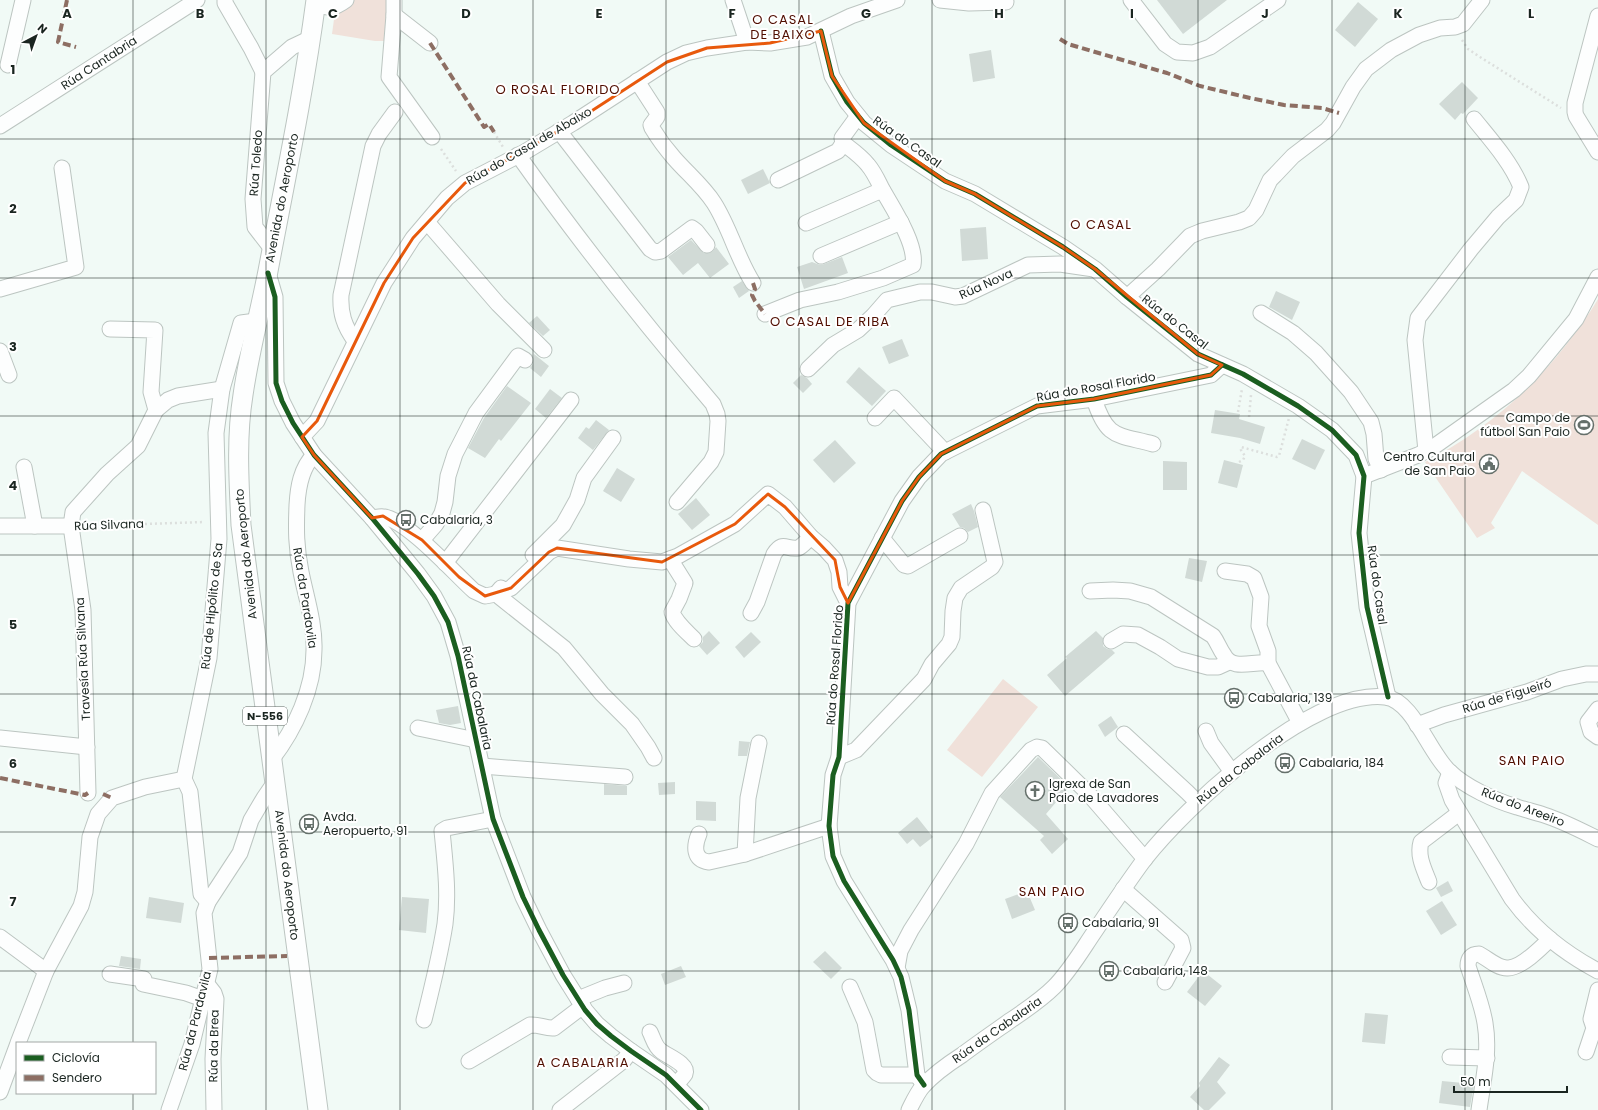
<svg xmlns="http://www.w3.org/2000/svg" width="1598" height="1110" viewBox="0 0 1598 1110" font-family="Poppins,sans-serif">
<style>
.green{fill:#f0e1da}
.building{fill:#d1dad6}
.lines{fill:none;stroke-linecap:round;stroke-linejoin:round}
.minor-casing{stroke:#bcc5c1;stroke-width:17}
.major-casing{stroke:#bcc5c1;stroke-width:21}
.path{stroke:#dcdfdd;stroke-width:2.5;stroke-dasharray:2 3;stroke-linecap:butt}
.minor{stroke:#fdfefe;stroke-width:15}
.major{stroke:#fdfefe;stroke-width:19}
.quiet{stroke:#8d6e63;stroke-width:4;stroke-dasharray:8 4;stroke-linecap:butt}
.cycleway-casing{stroke:#fff;stroke-width:8}
.cycleway{stroke:#1b5e20;stroke-width:5}
.marked{fill:none;stroke:#e8590c;stroke-width:3;stroke-linejoin:round}
.grid{fill:none;stroke:#1a2520;stroke-width:1;stroke-opacity:0.55}
.labels{text-anchor:middle;stroke-width:4;stroke-linejoin:round;paint-order:stroke}
.shield{fill:#fff;stroke:#5f6663;stroke-width:1}
.shield-label{font-size:11px;font-weight:bold;fill:#1a2520}
.street-label{font-size:12px;fill:#1a2520;stroke:#fff}
.poi-label{font-size:12px;fill:#1a2520;stroke:#fff;text-anchor:start}
.neighbourhood-label{font-size:13px;letter-spacing:1px;fill:#500e00;stroke:#fff}
.grid-label{font-size:13px;text-anchor:middle;font-weight:bold;fill:#1a2520;stroke:#fff;stroke-width:4;stroke-linejoin:round;paint-order:stroke}
</style>
<rect width="100%" height="100%" fill="#f1faf6"/>
<!-- green -->
<g class="green">
<polygon points="354,0 387,0 387,41 375,41 332,34 335,12"/>
<path d="M 1598,299 L 1598,525 L 1522,471 L 1491,523 L 1495,528 L 1477,538 L 1425,462 C 1487,430 1542,382 1581,324 C 1587,316 1593,308 1598,299 Z"/>
<polygon points="1003,679 1038,707 982,777 947,750"/>
</g>
<!-- building -->
<g class="building">
<polygon points="1157,0 1227,0 1183,34"/>
<polygon points="1358,2 1378,19 1355,47 1335,30"/>
<polygon points="991,50 995,78 973,82 969,54"/>
<polygon points="1462,82 1478,98 1463,114 1461,113 1455,120 1439,104"/>
<polygon points="763,169 770,183 748,194 741,180"/>
<polygon points="986,227 988,259 962,261 960,229"/>
<polygon points="691,240 704,253 712,252 716,247 729,264 710,278 698,263 683,275 668,257"/>
<polygon points="842,257 848,273 804,289 797,267 812,262 820,265 824,264"/>
<polygon points="742,281 749,291 739,298 733,287"/>
<polygon points="1276,291 1300,302 1292,320 1269,307"/>
<polygon points="537,316 550,330 543,336 529,323"/>
<polygon points="902,339 909,356 889,364 882,347"/>
<polygon points="534,354 549,366 541,377 530,368 533,364"/>
<polygon points="859,367 886,391 872,406 846,382"/>
<polygon points="801,375 807,378 812,384 803,393 793,383"/>
<polygon points="507,386 531,403 501,441 499,439 485,458 468,448 484,418"/>
<polygon points="550,389 562,398 546,418 535,409"/>
<polygon points="1215,410 1240,414 1239,419 1265,427 1260,444 1240,438 1211,433"/>
<polygon points="596,420 609,430 593,450 578,438 586,427 589,429"/>
<polygon points="1302,439 1325,450 1315,470 1292,459"/>
<polygon points="835,440 856,463 834,483 813,460"/>
<polygon points="1224,460 1243,465 1237,488 1218,483"/>
<polygon points="1163,461 1187,462 1187,490 1163,490"/>
<polygon points="617,468 635,479 621,502 603,491"/>
<polygon points="696,498 710,515 692,530 678,514"/>
<polygon points="971,504 974,511 978,527 968,532 964,528 960,527 952,514"/>
<polygon points="1189,558 1207,561 1202,582 1185,578"/>
<polygon points="709,631 720,643 707,655 699,646 703,642 703,637"/>
<polygon points="1096,631 1103,638 1103,646 1107,649 1112,650 1115,653 1065,696 1047,675 1067,658 1065,657"/>
<polygon points="751,632 761,642 744,658 735,647"/>
<polygon points="458,706 461,723 450,725 439,723 436,710"/>
<polygon points="1111,716 1118,727 1105,737 1098,725"/>
<polygon points="739,741 750,742 747,756 738,756"/>
<polygon points="1038,757 1069,787 1046,814 1068,839 1052,854 1040,840 1044,836 1000,797"/>
<polygon points="675,782 675,794 659,795 658,783"/>
<polygon points="604,784 627,786 627,795 604,795"/>
<polygon points="696,801 716,802 716,821 696,820"/>
<polygon points="917,817 933,837 920,847 913,839 907,844 898,833"/>
<polygon points="1448,881 1453,891 1441,897 1436,888"/>
<polygon points="1027,891 1035,910 1012,919 1005,899"/>
<polygon points="149,897 184,903 181,923 146,918"/>
<polygon points="402,897 429,899 426,933 399,930"/>
<polygon points="1442,901 1457,925 1441,935 1426,911"/>
<polygon points="825,951 842,968 831,979 813,962"/>
<polygon points="121,956 141,959 140,969 119,966"/>
<polygon points="681,966 686,977 665,985 661,974"/>
<polygon points="1203,971 1222,986 1205,1006 1187,992"/>
<polygon points="1365,1013 1388,1015 1385,1044 1362,1042"/>
<polygon points="1219,1057 1230,1065 1217,1082 1226,1093 1209,1110 1204,1110 1190,1097 1200,1086 1199,1083"/>
<polygon points="1442,1081 1474,1084 1470,1107 1439,1103"/>
</g>
<g class="lines">
<!-- minor casing -->
<g class="minor-casing">
<g id="minor">
<polyline points="225,0 225,3 251,48 263,72"/>
<polyline points="394,0 394,15 389,77 432,137"/>
<polyline points="733,0 747,42"/>
<polyline points="940,0 969,3 1006,2"/>
<polyline points="1131,0 1165,44 1177,52 1193,53 1210,47 1278,0"/>
<path d="M 315,5 C 330,8 334,9 346,0"/>
<polyline points="394,15 430,43"/>
<polyline points="1598,16 1575,103 1575,112 1576,116 1598,152"/>
<polyline points="821,31 832,76 847,102 864,123 891,145 945,181 975,194 1063,247 1095,269 1127,297 1198,354 1243,374 1298,406 1332,430 1356,455 1364,476 1359,533 1367,607 1388,697"/>
<polyline points="8,65 23,0"/>
<path d="M 637,81 L 657,112 L 657,117 L 651,125 L 652,128 C 658,138 666,149 674,158 C 687,173 703,186 714,203 C 730,228 737,258 753,283"/>
<polyline points="0,126 197,0"/>
<polyline points="559,131 650,249 655,252 661,251 692,228 696,231 707,245"/>
<path d="M 518,155 C 579,241 644,323 713,404 L 717,414 L 718,421 L 716,452 L 711,462 L 677,502"/>
<polyline points="778,180 838,151 843,143"/>
<polyline points="427,222 498,304 544,350"/>
<polyline points="806,223 875,193 883,191"/>
<polyline points="272,249 255,227 253,199 263,72 292,47 311,38"/>
<polyline points="821,256 901,222"/>
<polyline points="268,273 275,297 276,383 282,401 293,423 314,455 372,518 418,574 434,596 448,622 458,656 493,819 523,897 539,930 563,975 585,1010 597,1024 611,1036 631,1051 666,1075 701,1110"/>
<polyline points="0,289 76,267 62,168"/>
<polyline points="1127,297 1158,269 1190,236 1202,231 1239,222 1249,218 1256,210 1270,180 1275,175 1293,156 1327,130 1333,123 1353,87 1366,69 1391,50 1419,35 1440,28 1455,27 1463,24 1482,0"/>
<polyline points="1261,313 1293,333 1316,353 1351,392 1371,422 1374,434 1376,459 1381,470"/>
<path d="M 765,314 L 800,300 L 838,292 L 883,278 L 913,265 C 917,244 892,207 882,189 C 878,181 874,172 868,165 C 861,156 852,150 843,143 L 842,138 L 858,116"/>
<polyline points="110,329 155,330 151,392 156,410"/>
<path d="M 355,341 C 344,326 340,313 341,295 L 373,146 L 379,134 L 395,112"/>
<polyline points="0,351 9,375"/>
<polyline points="808,369 833,345 858,330 873,316 887,300 920,292 932,292 955,297 963,296 1028,265 1060,264 1094,269"/>
<path d="M 1094,399 C 1107,439 1116,434 1153,444"/>
<polyline points="875,418 894,398 945,452"/>
<polyline points="302,437 317,421 384,283 413,238 447,198 465,183 523,153 573,123 667,62 686,53 707,48 747,42 770,43 807,37 851,16 897,0"/>
<path d="M 1426,451 L 1415,340 L 1418,318 L 1471,249 L 1498,217 L 1516,200 L 1521,187 C 1511,162 1491,140 1474,119"/>
<polyline points="24,467 35,526"/>
<polyline points="1364,476 1418,455 1432,448 1514,390 1529,376 1576,319 1598,277"/>
<path d="M 372,518 C 375,518 380,516 384,517 C 408,521 454,573 474,591 L 485,596 L 496,594 L 511,588 L 549,552 L 557,548 L 629,559 L 662,562 L 678,556 L 735,524 L 768,494 L 785,507 L 811,537 L 824,548 L 835,560 L 839,572 L 840,587 L 848,603"/>
<polyline points="0,526 71,526"/>
<polyline points="882,538 904,565 908,566 960,536"/>
<polyline points="422,540 436,524 442,513 445,502 448,476 455,454 476,413 518,356 525,360"/>
<polyline points="533,555 563,525 577,500 584,478 613,438"/>
<path d="M 670,559 L 685,583 L 679,599 L 672,612 C 675,622 686,631 694,639"/>
<polyline points="445,563 571,400"/>
<polyline points="1225,571 1247,574 1254,578 1261,597 1259,626 1268,651 1268,663 1300,723"/>
<polyline points="501,588 496,594 564,648 602,694 632,724 648,747 654,758"/>
<path d="M 1090,591 L 1113,590 L 1130,591 L 1151,597 L 1213,636 C 1218,643 1219,648 1224,655 C 1232,671 1253,661 1268,663"/>
<path d="M 751,613 L 757,602 L 774,554 C 783,540 786,550 798,548 C 803,546 807,540 811,537"/>
<polyline points="1111,641 1123,634 1138,635 1160,647 1178,659 1208,667 1218,667 1229,662"/>
<polyline points="1598,709 1588,722 1591,732 1598,737"/>
<polyline points="1417,725 1444,715 1527,692 1562,679 1586,674 1598,674"/>
<polyline points="418,728 476,740"/>
<polyline points="1206,731 1211,743 1232,772"/>
<polyline points="1124,734 1187,792 1197,802"/>
<polyline points="0,738 87,747"/>
<polyline points="839,757 856,750 924,679 932,664 949,644 952,637 953,611 955,598 961,588 992,567 995,562 983,510"/>
<path d="M 272,759 C 295,729 314,689 314,650 C 315,624 306,597 301,572 C 296,548 296,529 297,505 C 298,487 301,468 314,455"/>
<polyline points="482,766 625,777"/>
<path d="M 1450,772 L 1446,783 L 1452,800 L 1512,899 C 1534,929 1564,953 1598,971"/>
<polyline points="88,793 83,610 71,526 73,512 107,474 138,446 156,410 168,400 178,396 222,389"/>
<path d="M 699,834 C 694,846 693,860 709,862 L 745,854 L 829,826"/>
<polyline points="745,854 748,798 759,743"/>
<path d="M 1429,882 C 1424,869 1417,856 1421,842 L 1459,813"/>
<polyline points="1123,889 1181,940 1183,948 1165,982"/>
<polyline points="208,902 201,894 190,792 184,779 209,658 219,539 216,433 222,389 241,323 256,321"/>
<polyline points="0,937 46,971"/>
<polyline points="897,968 900,951 911,930 966,844 992,793 1031,750 1037,747 1042,748 1088,793 1145,859"/>
<polyline points="110,974 144,979 143,984 186,993 203,999"/>
<polyline points="207,984 214,993 216,999 213,1059 214,1110"/>
<polyline points="850,987 865,1022 874,1070 877,1073 881,1075 917,1075"/>
<polyline points="578,999 605,988 624,983"/>
<path d="M 424,1020 C 432,988 440,956 445,924 C 449,893 445,862 442,831 L 447,828 L 493,819"/>
<path d="M 650,1032 C 653,1038 655,1047 661,1051 C 667,1056 689,1064 685,1074 C 683,1077 679,1081 677,1084"/>
<polyline points="18,1043 46,971 81,906 85,892 90,837 98,814 112,798 145,787 184,779"/>
<polyline points="1586,1052 1594,1028 1591,1019 1598,990"/>
<polyline points="1450,1057 1487,1058"/>
<path d="M 469,1061 L 530,1025 C 539,1024 546,1029 554,1028 L 583,1006"/>
<polyline points="924,1085 917,1075 909,1010 901,977 893,960 844,881 833,856 829,826 833,775 839,757 848,603 902,501 919,477 941,454 1037,406 1094,399 1211,375 1222,365"/>
<polyline points="0,1092 17,1046"/>
<polyline points="169,1110 192,1044 210,969 204,913 208,902 240,853 251,820 264,798 275,782"/>
<polyline points="560,1110 624,1060 631,1051"/>
<path d="M 909,1110 C 913,1102 917,1093 923,1086 C 934,1074 948,1064 962,1055 C 978,1043 994,1032 1011,1020 C 1026,1010 1041,1000 1054,987 C 1070,971 1082,950 1095,931 C 1111,907 1127,883 1144,860 C 1186,806 1312,689 1385,697 C 1413,700 1429,753 1449,771 C 1465,787 1496,801 1517,807 C 1526,810 1535,812 1544,815 C 1563,821 1580,830 1598,839"/>
<path d="M 1479,1110 C 1483,1081 1490,1052 1485,1023 C 1482,1004 1474,985 1468,966 C 1468,959 1471,954 1479,954 C 1487,958 1497,968 1507,968 C 1520,969 1541,948 1550,939"/>
</g>
</g>
<!-- major casing -->
<g class="major-casing">
<path id="major" d="M 316,0 C 304,91 285,181 268,271 C 260,312 249,353 243,395 C 236,438 239,483 241,525 L 318,1110"/>
</g>
<!-- path -->
<g class="path">
<polyline points="1462,40 1468,49 1480,57 1561,108"/>
<polyline points="494,132 503,147"/>
<polyline points="441,149 456,171"/>
<polyline points="1238,412 1242,389"/>
<polyline points="1249,417 1251,395"/>
<polyline points="1239,462 1243,460 1245,456 1241,450 1241,447 1277,457 1279,456 1289,418"/>
<polyline points="85,526 204,522"/>
</g>
<!-- minor -->
<use href="#minor" class="minor"/>
<!-- major -->
<use href="#major" class="major"/>
<!-- quiet -->
<g class="quiet">
<polyline points="67,0 58,42 76,47"/>
<polyline points="1060,39 1068,44 1167,73 1200,86 1250,98 1284,105 1322,108 1339,113"/>
<polyline points="430,43 484,127 489,124 494,132"/>
<polyline points="753,283 755,289 752,295 755,301 765,314"/>
<polyline points="0,778 85,795 88,793"/>
<polyline points="103,794 112,798"/>
<polyline points="209,958 287,956"/>
</g>
<!-- cycleway casing -->
<g class="cycleway-casing">
<g id="cycleway">
<polyline points="821,31 832,76 847,102 864,123 891,145 945,181 975,194 1063,247 1095,269 1127,297 1198,354 1243,374 1298,406 1332,430 1356,455 1364,476 1359,533 1367,607 1388,697"/>
<polyline points="268,273 275,297 276,383 282,401 293,423 314,455 372,518 418,574 434,596 448,622 458,656 493,819 523,897 539,930 563,975 585,1010 597,1024 611,1036 631,1051 666,1075 701,1110"/>
<polyline points="924,1085 917,1075 909,1010 901,977 893,960 844,881 833,856 829,826 833,775 839,757 848,603 902,501 919,477 941,454 1037,406 1094,399 1211,375 1222,365"/>
</g>
</g>
<!-- cycleway -->
<use href="#cycleway" class="cycleway"/>
</g>
<!-- marked area -->
<path class="marked" d="M 821,31 L 832,76 L 864,123 L 945,181 L 975,194 L 1063,247 L 1095,269 L 1198,354 L 1222,365 L 1211,375 L 1094,399 L 1037,406 L 941,454 L 919,477 L 902,501 L 848,603 L 840,587 L 835,560 L 785,507 L 768,494 L 735,524 L 662,562 L 557,548 L 549,552 L 511,588 L 485,596 L 459,577 L 422,540 L 383,516 L 372,518 L 314,455 L 302,437 L 317,421 L 384,283 L 413,238 L 465,183 L 573,123 L 667,62 L 707,48 L 770,43 Z"/>
<!-- grid -->
<path class="grid" d="M 133,0 L 133,1043M 266,0 L 266,1110M 400,0 L 400,1110M 533,0 L 533,1110M 666,0 L 666,1110M 799,0 L 799,1110M 932,0 L 932,1110M 1065,0 L 1065,1110M 1198,0 L 1198,1110M 1332,0 L 1332,1110M 1465,0 L 1465,1110M 0,139 L 1598,139M 0,278 L 1598,278M 0,416 L 1598,416M 0,555 L 1598,555M 0,694 L 1598,694M 0,832 L 1598,832M 0,971 L 1598,971M 133,1093 L 133,1110"/>
<!-- icons -->
<defs>
<g id="stadium-ring" transform="scale(1)"><circle r="9.5" fill="#fff" stroke="#65706b" stroke-width="1.5"/><path d="M0-5a6.5 5 0 1 0 0 10a6.5 5 0 1 0 0-10ZM-3.5-1.8h7v3.6h-7Z" fill="#65706b"/></g>
<g id="civic-ring" transform="scale(1)"><circle r="9.5" fill="#fff" stroke="#65706b" stroke-width="1.5"/><path d="M-.6-6.5H3V-4.5H.6V-3L4-1V1h2V6H-6V1h2V-1L-.6-3ZM-1.2 2.5V6h2.4V2.5Z" fill="#65706b"/></g>
<g id="bus-ring" transform="scale(1)"><circle r="9.5" fill="#fff" stroke="#65706b" stroke-width="1.5"/><path d="M-5-6H5V4H4V6H2V4H-2V6H-4V4H-5ZM-3.5-4V0h7V-4ZM-3.5 1.2v1.5H-2V1.2ZM2 1.2v1.5H3.5V1.2Z" fill="#65706b"/></g>
<g id="church-ring" transform="scale(1)"><circle r="9.5" fill="#fff" stroke="#65706b" stroke-width="1.5"/><path d="M-1.2-6h2.4v3.5h3.3v2.4h-3.3V6h-2.4V-.1h-3.3v-2.4h3.3Z" fill="#65706b"/></g>
</defs>
<g fill-rule="evenodd">
<use href="#stadium-ring" x="1584" y="425"/>
<use href="#civic-ring" x="1489" y="464"/>
<use href="#bus-ring" x="406" y="520"/>
<use href="#bus-ring" x="1234" y="698"/>
<use href="#bus-ring" x="1285" y="763"/>
<use href="#church-ring" x="1035" y="791"/>
<use href="#bus-ring" x="309" y="824"/>
<use href="#bus-ring" x="1068" y="923"/>
<use href="#bus-ring" x="1109" y="971"/>
</g>
<g class="labels">
<!-- shield labels -->
<rect class="shield" x="243" y="707" width="44" height="18" rx="3"/>
<g class="shield-label">
<text x="265" y="720">N-556</text>
</g>
<!-- street labels -->
<g class="street-label">
<text transform="translate(99 63) rotate(-33)" y="4">Rúa Cantabria</text>
<text transform="translate(907 142) rotate(35)" y="4">Rúa do Casal</text>
<text transform="translate(529 146) rotate(-30)" y="4">Rúa do Casal de Abaixo</text>
<text transform="translate(256 163) rotate(-86)" y="4">Rúa Toledo</text>
<text transform="translate(282 198) rotate(-79)" y="4">Avenida do Aeroporto</text>
<text transform="translate(986 284) rotate(-24)" y="4">Rúa Nova</text>
<text transform="translate(1175 322) rotate(38)" y="4">Rúa do Casal</text>
<text transform="translate(1096 387) rotate(-10)" y="4">Rúa do Rosal Florido</text>
<text transform="translate(109 525) rotate(-2)" y="4">Rúa Silvana</text>
<text transform="translate(246 554) rotate(-96)" y="4">Avenida do Aeroporto</text>
<text transform="translate(1377 585) rotate(82)" y="4">Rúa do Casal</text>
<text transform="translate(305 598) rotate(81)" y="4">Rúa da Pardavila</text>
<text transform="translate(212 606) rotate(-84)" y="4">Rúa de Hipólito de Sa</text>
<text transform="translate(83 659) rotate(-93)" y="4">Travesía Rúa Silvana</text>
<text transform="translate(835 665) rotate(-86)" y="4">Rúa do Rosal Florido</text>
<text transform="translate(1507 696) rotate(-17)" y="4">Rúa de Figueiró</text>
<text transform="translate(477 698) rotate(78)" y="4">Rúa da Cabalaria</text>
<text transform="translate(1240 769) rotate(-38)" y="4">Rúa da Cabalaria</text>
<text transform="translate(1523 807) rotate(21)" y="4">Rúa do Areeiro</text>
<text transform="translate(287 875) rotate(83)" y="4">Avenida do Aeroporto</text>
<text transform="translate(195 1021) rotate(-76)" y="4">Rúa da Pardavila</text>
<text transform="translate(997 1030) rotate(-35)" y="4">Rúa da Cabalaria</text>
<text transform="translate(214 1046) rotate(-89)" y="4">Rúa da Brea</text>
</g>
<!-- poi labels -->
<g class="poi-label">
<text x="1570" y="422" text-anchor="end">Campo de<tspan x="1570" dy="14">fútbol San Paio</tspan></text>
<text x="1475" y="461" text-anchor="end">Centro Cultural<tspan x="1475" dy="14">de San Paio</tspan></text>
<text x="420" y="524">Cabalaria, 3</text>
<text x="1248" y="702">Cabalaria, 139</text>
<text x="1299" y="767">Cabalaria, 184</text>
<text x="1049" y="788">Igrexa de San<tspan x="1049" dy="14">Paio de Lavadores</tspan></text>
<text x="323" y="821">Avda.<tspan x="323" dy="14">Aeropuerto, 91</tspan></text>
<text x="1082" y="927">Cabalaria, 91</text>
<text x="1123" y="975">Cabalaria, 148</text>
</g>
<!-- neighbourhood labels -->
<g class="neighbourhood-label">
<text x="783" y="24">O CASAL<tspan x="783" dy="15">DE BAIXO</tspan></text>
<text x="558" y="94">O ROSAL FLORIDO</text>
<text x="1101" y="229">O CASAL</text>
<text x="830" y="326">O CASAL DE RIBA</text>
<text x="1532" y="765">SAN PAIO</text>
<text x="1052" y="896">SAN PAIO</text>
<text x="583" y="1067">A CABALARIA</text>
</g>
</g>
<g class="grid-label">
<text x="67" y="18">A</text>
<text x="200" y="18">B</text>
<text x="333" y="18">C</text>
<text x="466" y="18">D</text>
<text x="599" y="18">E</text>
<text x="732" y="18">F</text>
<text x="866" y="18">G</text>
<text x="999" y="18">H</text>
<text x="1132" y="18">I</text>
<text x="1265" y="18">J</text>
<text x="1398" y="18">K</text>
<text x="1531" y="18">L</text>
<text x="13" y="74">1</text>
<text x="13" y="213">2</text>
<text x="13" y="351">3</text>
<text x="13" y="490">4</text>
<text x="13" y="629">5</text>
<text x="13" y="768">6</text>
<text x="13" y="906">7</text>
</g>
<!-- legend -->
<rect x="16" y="1042" width="140" height="52" fill="#ffffff" stroke="#a3a8a6"/>
<rect x="24" y="1055" width="20" height="6" fill="#1b5e20" stroke="#a3a8a6"/>
<text x="52" y="1062" font-size="12" fill="#1a2520">Ciclovía</text>
<rect x="24" y="1075" width="20" height="6" fill="#8d6e63" stroke="#a3a8a6"/>
<text x="52" y="1082" font-size="12" fill="#1a2520">Sendero</text>
<!-- north arrow -->
<g transform="translate(36 36) rotate(41)" stroke="#ffffff" stroke-width="3" paint-order="stroke">
<path d="M0-3L7 15L0 10L-7 15Z" fill="#1a2520"/>
<text y="-6" font-size="11" font-weight="bold" text-anchor="middle" fill="#1a2520">N</text>
</g>
<!-- scale -->
<path d="M1454 1086v6h113v-6" fill="none" stroke="#1a2520" stroke-width="2"/>
<text x="1460" y="1086" font-size="12" fill="#1a2520" stroke="#ffffff" stroke-width="3" paint-order="stroke">50 m</text>
</svg>
